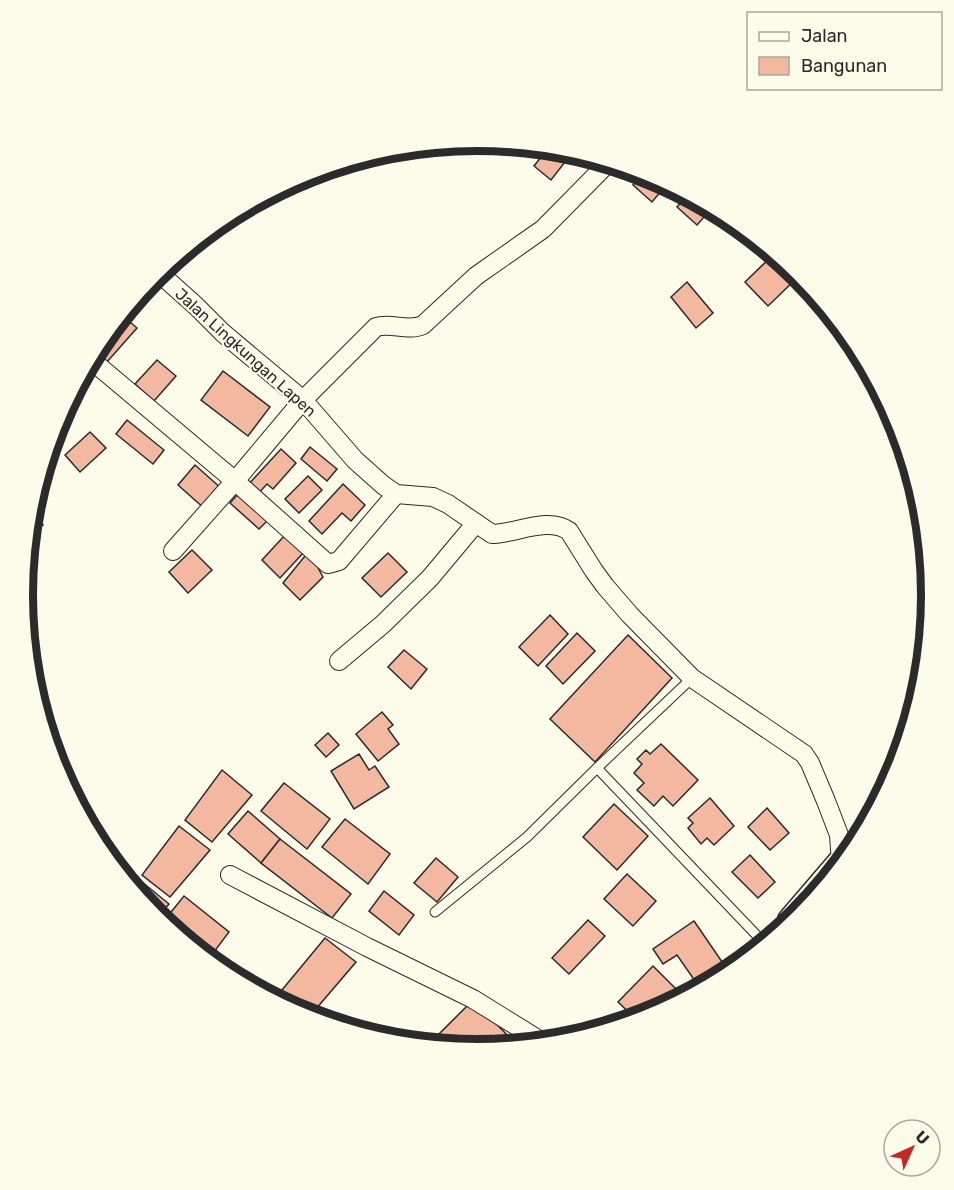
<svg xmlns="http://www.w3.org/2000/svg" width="954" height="1190" viewBox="0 0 954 1190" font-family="Rubik,sans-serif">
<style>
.building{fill:#f2b8a0;stroke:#2b2b2b;stroke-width:1.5}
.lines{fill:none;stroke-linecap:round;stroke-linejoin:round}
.service-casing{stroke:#2b2b2b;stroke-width:11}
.minor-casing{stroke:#2b2b2b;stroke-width:20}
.primary-casing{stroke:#2b2b2b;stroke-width:31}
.service{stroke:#fdfbea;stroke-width:9}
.minor{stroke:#fdfbea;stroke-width:18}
.primary{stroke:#fdfbea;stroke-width:28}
.labels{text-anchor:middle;stroke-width:4.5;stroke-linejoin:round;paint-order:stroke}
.street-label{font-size:16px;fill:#2b2b2b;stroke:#fdfbea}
.rim{fill:none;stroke:#2b2b2b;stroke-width:8}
</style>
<rect width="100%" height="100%" fill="#fdfbea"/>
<!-- building -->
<g class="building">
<polygon points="548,148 566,149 572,153 551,180 534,166"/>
<polygon points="581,154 605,161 594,170 580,155"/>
<polygon points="644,173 651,175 667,184 652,202 633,185"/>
<polygon points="688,195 712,208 697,225 677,207"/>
<polygon points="774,254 799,276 768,306 745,282"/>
<polygon points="687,282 713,313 696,328 671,297"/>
<polygon points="122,315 137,328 106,363 94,352 99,342"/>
<polygon points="157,360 176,376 154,401 135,384"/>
<polygon points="223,371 270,407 248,436 201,400"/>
<polygon points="127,420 164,450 153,464 116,434"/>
<polygon points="90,432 106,448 80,472 65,455"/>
<polygon points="310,447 337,469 327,481 301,459"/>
<polygon points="281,449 296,463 273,489 267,484 257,495 247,486"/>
<polygon points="195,465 222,489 205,509 178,485"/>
<polygon points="308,476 322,490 299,513 285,499"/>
<polygon points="343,484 365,505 351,521 342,513 322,534 309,521"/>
<polygon points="238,494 267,521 259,529 230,503"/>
<polygon points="31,510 43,525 28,537"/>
<polygon points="286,534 305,551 280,578 262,560"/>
<polygon points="192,550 212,570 188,593 169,572"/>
<polygon points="309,551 323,577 300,600 283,583"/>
<polygon points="388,553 407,572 381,597 362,578"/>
<polygon points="550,615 568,634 538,666 519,647"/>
<polygon points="577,633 595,651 563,684 546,666"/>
<polygon points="628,635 672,678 595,762 550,719"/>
<polygon points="404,650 427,669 411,689 388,667"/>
<polygon points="382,712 393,725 388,729 399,744 378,761 356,734"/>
<polygon points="328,733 339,745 326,757 315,745"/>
<polygon points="661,744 698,780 673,806 663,796 654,806 637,790 644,783 634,773 642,764 637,759 646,750 650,754"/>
<polygon points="359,754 369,770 375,766 389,787 354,809 331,771"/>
<polygon points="222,770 252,795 212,842 185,820"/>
<polygon points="284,783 330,819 307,849 261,811"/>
<polygon points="710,798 734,826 714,845 707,838 701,844 688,828 693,823 688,818"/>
<polygon points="614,804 648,836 617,870 583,837"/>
<polygon points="767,808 789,833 770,850 748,827"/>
<polygon points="248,811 280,839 261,863 228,834"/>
<polygon points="345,819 390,854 368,884 322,847"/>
<polygon points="179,826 210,850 170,897 142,875"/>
<polygon points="280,839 351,894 332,918 261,863"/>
<polygon points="750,855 775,882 758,898 732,872"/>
<polygon points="107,857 132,877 127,882"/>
<polygon points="436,858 458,877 437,902 414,883"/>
<polygon points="627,874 656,901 633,926 604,899"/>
<polygon points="136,877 169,904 157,917 130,885"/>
<polygon points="384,891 414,915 399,935 369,911"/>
<polygon points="184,896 229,932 208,960 163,922"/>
<polygon points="588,920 605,936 569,974 552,958"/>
<polygon points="694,921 729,972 708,984 703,976 695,981 677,955 663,964 653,949"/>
<polygon points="325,938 356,962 309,1017 295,1011 277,996"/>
<polygon points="653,966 676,989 650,1015 636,1019 618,1002"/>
<polygon points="473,1000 514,1042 509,1046 477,1049 428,1045"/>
</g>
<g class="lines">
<!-- service casing -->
<g class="service-casing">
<g id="service">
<polyline points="597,768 765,944"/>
<polyline points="435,912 527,837 597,768 692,678"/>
</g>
</g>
<!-- minor casing -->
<g class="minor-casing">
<g id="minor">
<path d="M 158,272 L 196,306 L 223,333 L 303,400 L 355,460 L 383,485 L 396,494 L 433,497 L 448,504 L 492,534 C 515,534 548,516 569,531 L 594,571 L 605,586 L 630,615 L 692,678 L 804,754 L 810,763 L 826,801 L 839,835 L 841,863"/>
<polyline points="90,359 235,481 328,564 339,561 396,494"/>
<path d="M 173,551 L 235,481 L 303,400 L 376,327 C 391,322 408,332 423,325 L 476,276 L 543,229 L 609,162"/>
<polyline points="339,661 383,624 430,578 476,523"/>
<polyline points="230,875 367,947 473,999 544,1043"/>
</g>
</g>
<!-- primary casing -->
<g class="primary-casing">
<polyline id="primary" points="792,921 852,851"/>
</g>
<!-- service -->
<use href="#service" class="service"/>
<!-- minor -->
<use href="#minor" class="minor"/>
<!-- primary -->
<use href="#primary" class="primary"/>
</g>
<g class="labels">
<!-- street labels -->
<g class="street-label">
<text transform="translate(246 352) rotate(42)" y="6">Jalan Lingkungan Lapen</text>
</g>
</g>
<!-- crop -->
<path d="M0 0H954V1190H0ZM33 595a444 444 0 1 1 888 0a444 444 0 1 1-888 0Z" fill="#fdfbea" fill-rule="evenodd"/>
<path class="rim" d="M33 595a444 444 0 1 1 888 0a444 444 0 1 1-888 0Z"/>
<!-- legend -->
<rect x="747" y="12" width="195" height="78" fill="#fdfbea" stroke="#a9a89e" stroke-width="1.5"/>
<rect x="759" y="32" width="30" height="9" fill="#fdfbea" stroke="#a9a89e" stroke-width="1.5"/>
<text x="801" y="42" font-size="18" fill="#2b2b2b">Jalan</text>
<rect x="759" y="57" width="30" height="18" fill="#f2b8a0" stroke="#a9a89e" stroke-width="1.5"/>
<text x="801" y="72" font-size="18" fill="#2b2b2b">Bangunan</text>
<!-- north arrow -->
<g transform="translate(912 1148) rotate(45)"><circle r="28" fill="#fdfbea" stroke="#a9a89e" stroke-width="1.5"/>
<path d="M0-4.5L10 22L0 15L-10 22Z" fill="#c62828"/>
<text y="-9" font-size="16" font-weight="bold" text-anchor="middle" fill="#2b2b2b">U</text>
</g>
</svg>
